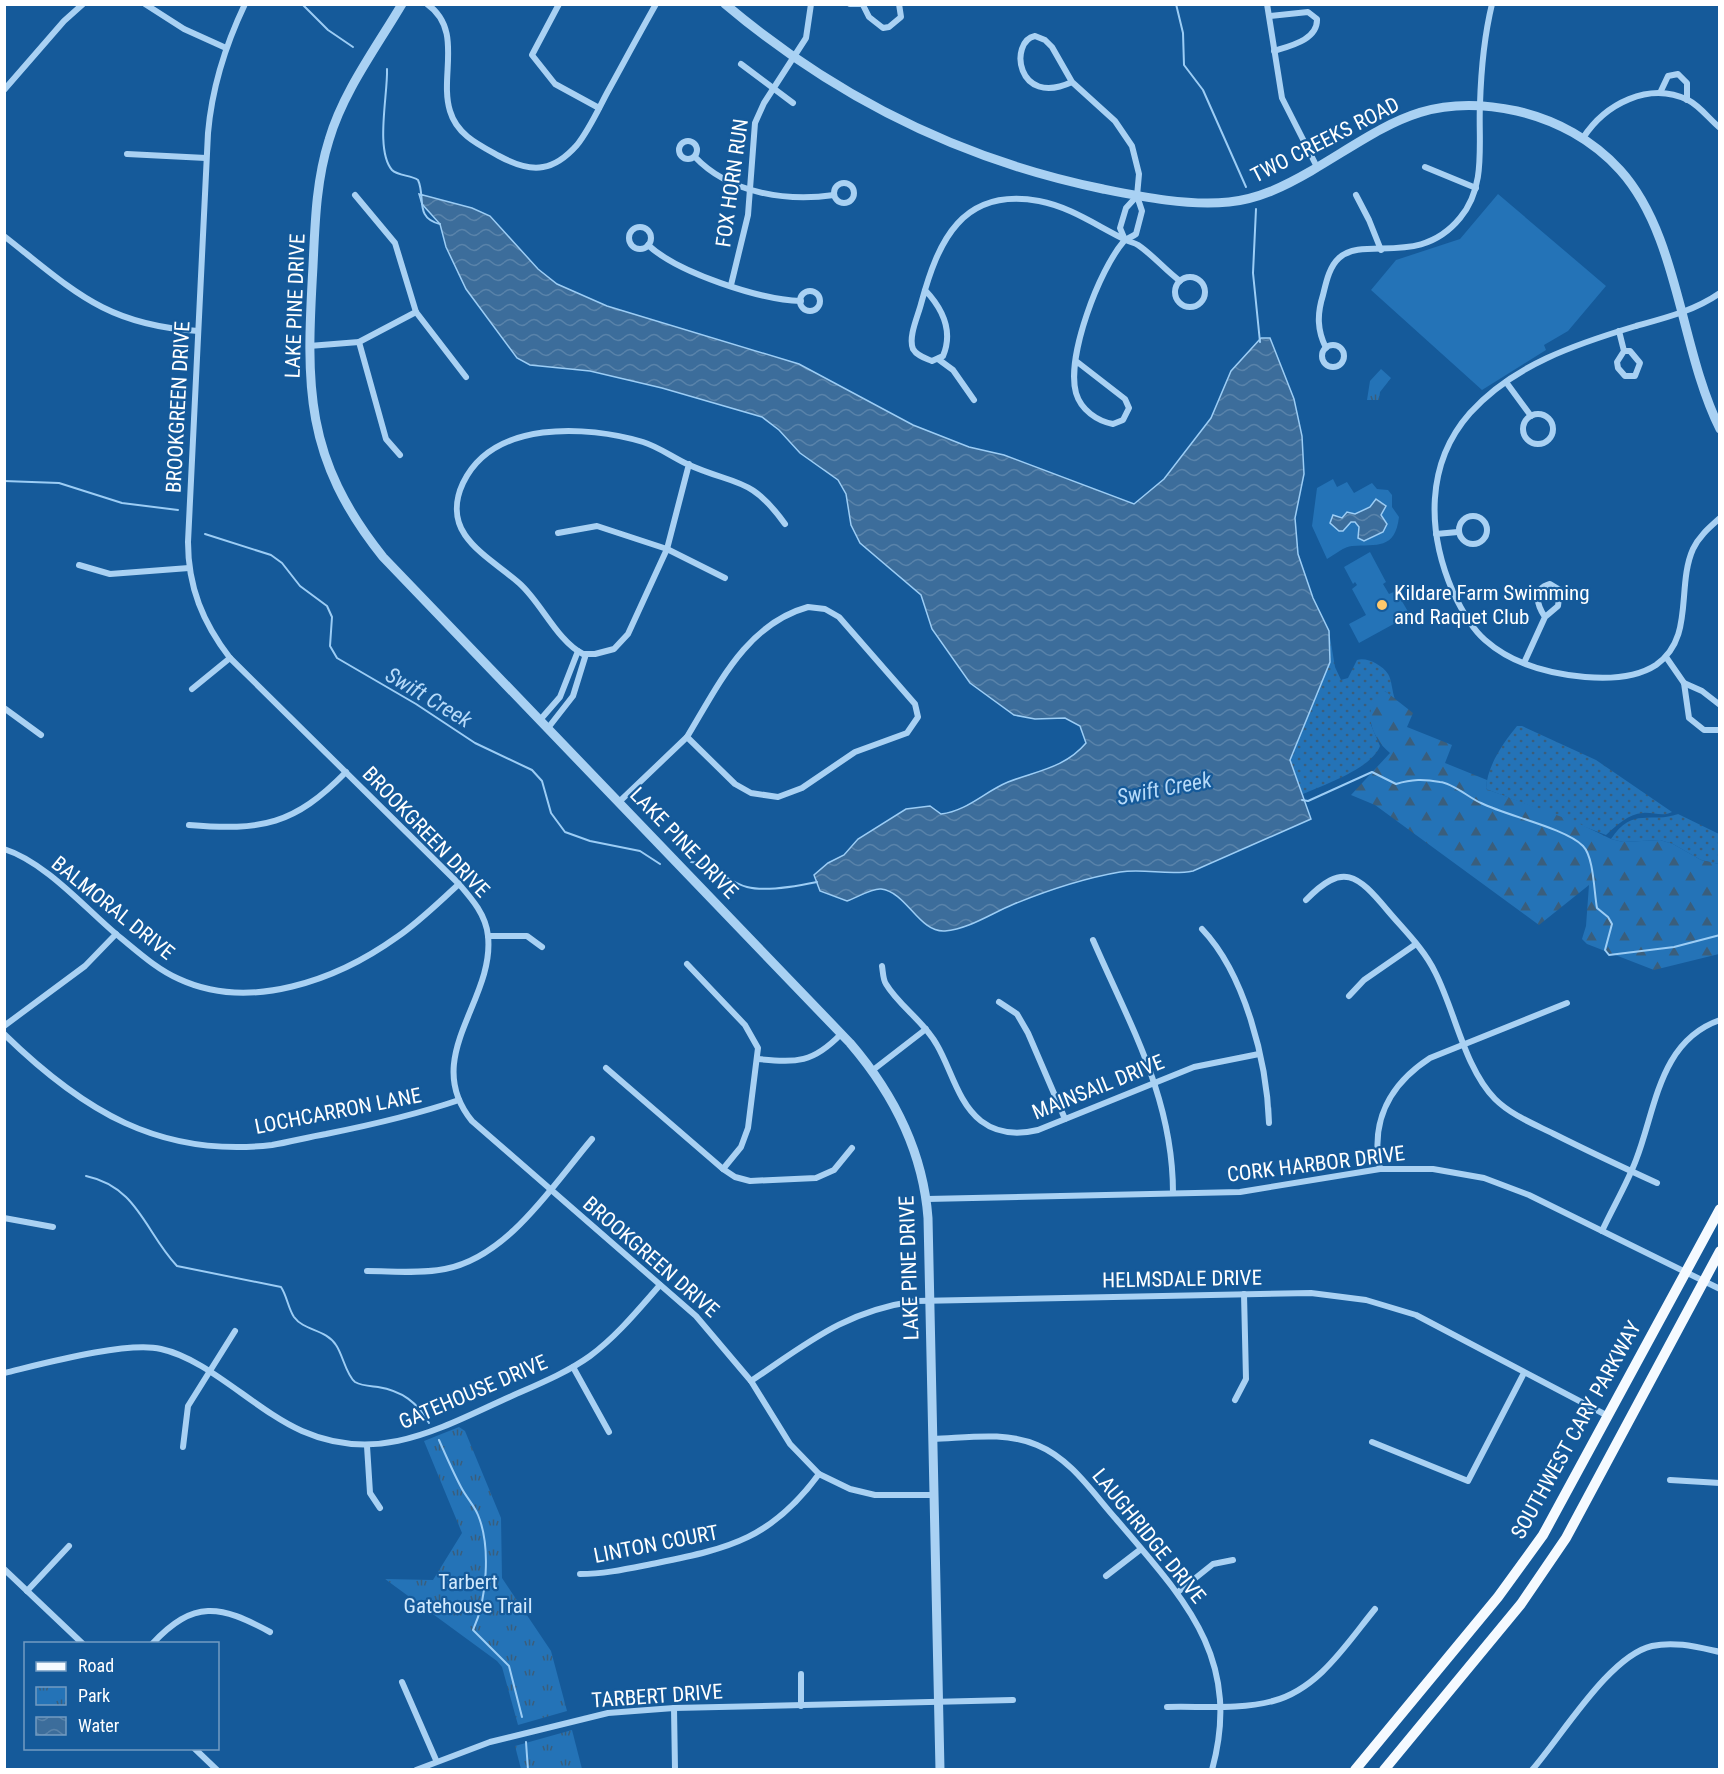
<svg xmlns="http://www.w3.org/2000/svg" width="1724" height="1774" viewBox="0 0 1724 1774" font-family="'Roboto Condensed',sans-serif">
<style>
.grass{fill:url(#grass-dots)}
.forest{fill:url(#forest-firs)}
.park{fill:url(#park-tufts)}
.garden{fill:#2473b7}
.water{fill:url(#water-waves);stroke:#9ccdf5;stroke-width:1.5}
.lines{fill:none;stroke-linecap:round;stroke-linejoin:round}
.stream{stroke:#9ccdf5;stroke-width:2}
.minor{stroke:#a9d1f3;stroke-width:6}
.tertiary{stroke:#a9d1f3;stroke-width:9}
.primary{stroke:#f5faff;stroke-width:10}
.poi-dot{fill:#ffc86b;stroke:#155a9a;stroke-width:2}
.labels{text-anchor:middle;stroke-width:4.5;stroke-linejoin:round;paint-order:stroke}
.street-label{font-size:21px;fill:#fff;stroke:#155a9a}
.poi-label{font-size:21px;fill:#fff;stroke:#155a9a;text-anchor:start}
.park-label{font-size:21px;fill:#d1e9fd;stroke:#155a9a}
.water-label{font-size:22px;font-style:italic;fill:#b6daf9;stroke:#155a9a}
</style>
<defs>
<pattern id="grass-dots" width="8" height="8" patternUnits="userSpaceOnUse" patternTransform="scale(1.5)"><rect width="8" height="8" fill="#2473b7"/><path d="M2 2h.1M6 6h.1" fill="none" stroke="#3a5e7c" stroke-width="1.8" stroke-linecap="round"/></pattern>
<pattern id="forest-firs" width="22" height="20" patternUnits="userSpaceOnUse" patternTransform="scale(1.5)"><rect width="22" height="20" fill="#2473b7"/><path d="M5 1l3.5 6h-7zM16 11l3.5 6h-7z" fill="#3a5e7c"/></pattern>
<pattern id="park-tufts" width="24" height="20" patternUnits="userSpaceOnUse" patternTransform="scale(1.5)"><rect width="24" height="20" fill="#2473b7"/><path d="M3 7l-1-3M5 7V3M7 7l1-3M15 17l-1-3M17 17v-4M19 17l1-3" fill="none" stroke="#3a5e7c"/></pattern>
<pattern id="water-waves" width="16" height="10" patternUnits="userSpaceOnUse" patternTransform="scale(1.5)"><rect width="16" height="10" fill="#3c6d9b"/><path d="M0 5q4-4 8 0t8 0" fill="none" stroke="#5983aa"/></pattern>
</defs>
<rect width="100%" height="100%" fill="#155a9a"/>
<!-- grass -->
<g class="grass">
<path d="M 1330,637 L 1335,667 L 1341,680 L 1348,678 L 1357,660 C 1367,657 1382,665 1388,674 C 1392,680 1392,692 1395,699 L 1385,691 L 1371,725 L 1380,746 C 1372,768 1324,785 1303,794 L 1290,760 L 1330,662 Z"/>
<path d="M 1517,726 L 1522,726 L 1596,760 L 1672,812 C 1663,817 1653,812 1643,813 C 1628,814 1617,825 1606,835 L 1486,789 C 1487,766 1503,743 1517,726 Z"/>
<path d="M 1678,814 L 1719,834 L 1719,864 L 1701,860 L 1673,844 L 1660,840 L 1623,842 L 1611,839 C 1633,806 1651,824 1678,814 Z"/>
</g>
<!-- forest -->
<path class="forest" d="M 1385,691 L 1413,713 L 1407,727 L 1452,745 L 1445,763 L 1487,780 L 1486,789 L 1578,823 L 1611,839 L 1623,842 L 1660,840 L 1673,844 L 1701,860 L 1719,864 L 1719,954 L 1654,970 L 1587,944 L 1582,939 L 1586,926 L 1589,885 L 1539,925 L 1375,805 L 1351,795 L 1390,753 C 1377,743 1366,723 1372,706 C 1374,701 1381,695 1385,691 Z"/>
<!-- park -->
<g class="park">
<polygon points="1381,369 1391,378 1380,392 1379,400 1367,400 1370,381"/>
<polygon points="459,1427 465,1431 501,1518 502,1578 551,1651 567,1711 518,1725 502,1667 497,1661 385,1579 433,1580 462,1533 424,1441"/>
<polygon points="572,1730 582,1769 521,1769 515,1746"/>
</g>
<!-- garden -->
<g class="garden">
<polygon points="1498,194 1606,286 1568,331 1544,345 1546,350 1482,390 1371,290 1396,260 1460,239"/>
<path d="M 1333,479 L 1337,487 L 1347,482 L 1354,493 L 1372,483 L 1377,489 L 1388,490 L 1392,495 L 1392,507 L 1399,517 C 1395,550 1377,544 1352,546 C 1345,546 1334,555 1327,559 L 1312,526 L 1317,488 Z"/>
<polygon points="1370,552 1386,582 1383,584 1389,594 1396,591 1410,615 1359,643 1349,624 1366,615 1352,589 1357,585 1355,582 1353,584 1344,567"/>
</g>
<!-- water -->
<g class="water">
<path d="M 419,194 L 472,208 L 490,216 L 538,269 L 557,284 L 607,306 L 799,364 L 913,425 L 969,447 L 1004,455 L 1134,504 L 1164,479 L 1211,418 L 1231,371 L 1261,338 L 1270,338 L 1294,399 L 1302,436 L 1304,474 L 1295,518 L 1298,554 L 1313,598 L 1329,631 L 1330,662 L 1290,760 L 1311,819 L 1193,871 C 1168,876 1145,868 1120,872 C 1085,878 1046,891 1014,904 C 992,913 969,929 945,931 C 919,933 907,892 881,889 C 871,888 857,898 847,901 L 820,891 L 814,875 L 828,863 L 844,855 L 858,839 L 906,809 L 930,806 L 941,814 C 967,811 984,792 1008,782 C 1036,771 1065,768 1086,743 L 1080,726 L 1065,718 L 1035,719 L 1014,715 L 970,683 L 932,629 L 921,595 L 860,543 L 851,525 L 846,494 L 838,480 L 800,453 L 779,430 L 762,417 L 662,388 L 590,371 L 530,365 L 517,358 L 466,289 L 446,247 L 440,224 L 422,204 Z"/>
<polygon points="1376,499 1386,506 1381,515 1387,524 1383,532 1364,541 1358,538 1359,527 1355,522 1351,522 1343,531 1339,531 1330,523 1333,515 1342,518 1347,512 1355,514 1370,507"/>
</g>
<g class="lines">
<!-- stream -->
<g class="stream">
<polyline points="302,4 328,30 353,47"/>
<polyline points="1176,4 1183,33 1184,65 1203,90 1246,187"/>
<path d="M 387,69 C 388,94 375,150 392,170 C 398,176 411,175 418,180 C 426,197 414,218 440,224"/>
<polyline points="1256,209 1253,273 1260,342"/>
<polyline points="4,481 59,483 122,503 178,510"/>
<polyline points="205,534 271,555 282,563 300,586 327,606 332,617 330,646 337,658 416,704 475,743 532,770 542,781 551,813 565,832 590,841 640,851 660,864"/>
<path d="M 1302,800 L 1308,801 L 1372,772 L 1396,784 C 1412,779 1424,779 1440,782 C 1453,783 1469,798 1481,803 C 1507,816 1565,828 1583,846 C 1594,857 1594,893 1597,908 L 1608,917 L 1612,924 L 1605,950 L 1609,955 L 1674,947 L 1720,935"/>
<path d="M 691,862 C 712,863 727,882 747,887 C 766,892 798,886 817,882"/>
<path d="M 86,1176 C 138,1187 145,1232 177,1266 L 281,1287 C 287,1296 288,1308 294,1317 C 304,1331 326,1329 336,1345 C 343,1355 346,1375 355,1382 C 362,1386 370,1386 378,1387 C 402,1391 417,1402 429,1423"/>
<path d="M 439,1440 C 446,1456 453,1472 461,1487 C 466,1497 474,1505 478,1515 C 491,1546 487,1600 473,1630 L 509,1666 L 522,1717"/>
<polyline points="526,1742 528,1770"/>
</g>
<!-- minor -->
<g class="minor">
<polyline points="145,4 184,29 226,48"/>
<path d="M 245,4 C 225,46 212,87 208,133 L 188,542 C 188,587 203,623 230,658 L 459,884 C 472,899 486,915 488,936 C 495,1001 420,1057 472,1121 L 696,1316 L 751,1381 L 790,1444 L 819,1474 L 850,1489 L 875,1495 L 933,1495"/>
<path d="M 427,4 C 464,30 439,76 450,111 C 457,135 479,145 499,156 C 512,163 528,170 543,167 C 556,165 569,154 577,145 C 589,130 598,110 607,93 C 623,64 639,34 656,4"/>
<polyline points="559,4 532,55 555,84 599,108"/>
<polyline points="850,4 863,4"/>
<polyline points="1267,4 1282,98 1317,167"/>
<polyline points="863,5 869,17 883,28 889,27 901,17 899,4"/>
<path d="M 1270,16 L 1308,12 L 1317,19 C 1318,40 1290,46 1274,51"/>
<polyline points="741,64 793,103"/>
<path d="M 1072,82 C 1016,108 1009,41 1035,36 L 1045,40 L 1052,47 L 1072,82 L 1115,121 L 1132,146 L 1139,174 L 1137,196 L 1142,211 L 1136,234 C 1132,237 1127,238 1124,241 C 1099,270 1066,357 1076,393 C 1081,410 1097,421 1113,424 L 1123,420 L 1129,408 L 1125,399 L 1076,361"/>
<polyline points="4,90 64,21 83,4"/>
<polyline points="1660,93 1668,76 1678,74 1687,83 1687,100"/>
<path d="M 1583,138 C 1605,104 1649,81 1688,100 C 1700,106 1709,119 1720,128"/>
<circle cx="688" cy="150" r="9"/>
<polyline points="127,154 206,158"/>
<path d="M 695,157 C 729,193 786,202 834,195"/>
<polyline points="1425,167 1476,188"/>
<circle cx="844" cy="193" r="10"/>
<polyline points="355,195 395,243 416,312 466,377"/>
<polyline points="1356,195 1369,220 1381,250"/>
<circle cx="640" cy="238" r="11"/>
<path d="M 4,236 C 74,291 105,325 198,331"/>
<polyline points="1125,240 1120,228 1126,208 1137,196"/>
<path d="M 648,245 C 678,273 761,300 801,301"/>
<circle cx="1190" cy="292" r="15"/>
<polyline points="731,285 748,215 755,123 764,103 806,38 811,4"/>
<path d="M 925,290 C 942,308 954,330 943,356 L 932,361 C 925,358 917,356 913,349 C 908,337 918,316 921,304 C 938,241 962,187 1039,201 C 1071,207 1097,226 1126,240 C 1130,242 1135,243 1138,245 C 1153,255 1165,270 1180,281"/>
<circle cx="810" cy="301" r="10"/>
<path d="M 1720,293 C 1694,311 1665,318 1636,326 C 1576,344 1513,365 1470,413 C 1425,464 1427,532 1453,592 C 1461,609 1471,628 1485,640 C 1512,664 1550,674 1585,677 C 1608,679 1636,678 1656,665 C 1695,638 1676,587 1693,549 C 1699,536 1710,527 1720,518"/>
<polyline points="1619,331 1624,351 1630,351 1640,363 1635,376 1625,376 1618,368 1617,362 1624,351"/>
<polyline points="359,342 386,439 400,455"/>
<circle cx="1333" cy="356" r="11"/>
<polyline points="309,346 359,342 416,312"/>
<path d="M 1326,348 C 1317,330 1317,314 1323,295 C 1326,283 1329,267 1339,258 C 1365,235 1419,268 1460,218 C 1487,186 1478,143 1480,104 C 1481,71 1484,37 1492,4"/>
<polyline points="938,359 953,370 974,400"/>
<polyline points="1506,382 1531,416"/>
<circle cx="1538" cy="429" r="15"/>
<path d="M 689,464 L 667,549 L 628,634 L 614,649 L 595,654 L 583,654 C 557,641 541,602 519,583 C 502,568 478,554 465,535 C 454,519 455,500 463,483 C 493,420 586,425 643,442 C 659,447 672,457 687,464 C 735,486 750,475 785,524"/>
<circle cx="1473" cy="530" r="14"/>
<polyline points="558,533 597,526 667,549 725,578"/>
<polyline points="1436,534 1458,532"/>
<polyline points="79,565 110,574 189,568"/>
<path d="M 808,607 L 825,609 L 839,617 L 915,704 L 918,717 L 907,733 L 855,752 L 802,788 L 778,797 L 751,793 L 735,784 L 687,737 C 718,686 746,624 808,607 Z"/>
<polyline points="1666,657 1684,683 1689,718 1704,730 1720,730"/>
<path d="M 1524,663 L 1545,617 L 1558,606 L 1560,590 L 1550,584 C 1532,589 1537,605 1545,617"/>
<polyline points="1684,683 1702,691 1720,705"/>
<polyline points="192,689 230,658"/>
<polyline points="4,708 41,735"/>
<polyline points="540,720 560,697 578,651"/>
<polyline points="548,728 573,696 586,654"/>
<polyline points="619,802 687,737"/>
<path d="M 189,825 C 262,831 294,825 346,772"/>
<path d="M 4,849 C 45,862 84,907 116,934 C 136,950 156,969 179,979 C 250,1012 337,980 397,937 C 419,922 439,902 459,884"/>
<path d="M 1306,900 C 1343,862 1357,874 1388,911 C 1404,930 1424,949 1435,972 C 1455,1011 1465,1069 1495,1099 C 1511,1115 1534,1124 1554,1134 C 1588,1151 1622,1167 1657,1183"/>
<path d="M 1202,929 C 1245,974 1267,1062 1269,1123"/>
<polyline points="488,936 527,936 542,947"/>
<path d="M 1093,940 C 1130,1025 1173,1098 1173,1193"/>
<polyline points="687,964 745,1025 758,1048 748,1128 741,1147 723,1169"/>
<path d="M 882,966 C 883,972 883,980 886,984 C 899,1006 924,1021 937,1045 C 951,1069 958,1103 981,1121 C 998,1134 1017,1135 1038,1130 L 1194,1067 L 1259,1054"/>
<polyline points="1349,996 1364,980 1416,944"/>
<polyline points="999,1002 1017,1014 1028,1033 1065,1119"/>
<polyline points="4,1026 85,966 116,934"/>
<path d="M 4,1034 C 82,1110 159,1158 272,1145 C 290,1142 308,1137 326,1134 C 371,1125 415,1115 459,1100"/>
<path d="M 758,1059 C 797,1063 813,1063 841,1034"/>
<polyline points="606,1068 723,1169 735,1177 750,1181 816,1178 834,1170 852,1148"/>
<polyline points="873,1070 926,1029"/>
<path d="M 1380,1169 C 1370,1121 1390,1084 1430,1058 L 1567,1003"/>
<polyline points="927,1199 1240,1192 1380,1169 1433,1169 1484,1178 1529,1195 1720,1289"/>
<polyline points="4,1218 53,1227"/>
<path d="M 1602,1231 C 1613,1207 1627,1184 1636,1160 C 1656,1109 1659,1041 1720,1020"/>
<path d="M 367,1271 C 392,1271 420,1274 445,1269 C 508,1257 553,1185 592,1139"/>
<polyline points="573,1367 609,1432"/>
<path d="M 4,1373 C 42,1364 126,1341 161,1349 C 208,1359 256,1411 302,1431 C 377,1464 437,1430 505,1399 C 534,1386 565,1374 590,1356 C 617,1336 638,1310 660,1285"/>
<path d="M 751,1381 C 809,1342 845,1311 916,1301 L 1311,1293 L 1366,1300 L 1416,1315 L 1608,1416"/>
<polyline points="1235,1400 1246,1379 1244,1294"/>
<path d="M 933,1439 C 966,1438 1005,1431 1037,1445 C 1071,1459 1092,1492 1116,1519 C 1183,1598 1243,1657 1212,1770"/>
<polyline points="1372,1442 1468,1481 1524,1373"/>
<polyline points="367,1446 370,1493 380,1508"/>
<polyline points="183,1447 188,1406 235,1331"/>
<polyline points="1670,1480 1720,1483"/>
<polyline points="4,1569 83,1644"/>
<path d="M 580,1574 C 606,1574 631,1568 657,1563 C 731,1548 772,1538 819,1474"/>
<polyline points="1106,1576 1141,1549"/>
<polyline points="27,1591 69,1546"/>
<polyline points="1178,1592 1213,1564 1233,1560"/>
<path d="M 152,1644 C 194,1599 220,1605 270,1632"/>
<polyline points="801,1674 801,1706"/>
<polyline points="402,1682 436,1760"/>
<path d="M 1167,1707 C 1201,1706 1240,1710 1273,1701 C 1319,1689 1347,1643 1375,1609"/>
<polyline points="674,1708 675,1770"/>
<polyline points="194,1748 217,1770"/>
<polyline points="416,1770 490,1742 608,1713 674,1708 1013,1700"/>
<path d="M 1532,1770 C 1562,1736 1609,1656 1652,1646 C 1675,1641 1697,1647 1720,1652"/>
</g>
<!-- tertiary -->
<g class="tertiary">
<path d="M 402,4 C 376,48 343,92 329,140 C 316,181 315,224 313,266 C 306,387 304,458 383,557 L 850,1043 C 893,1093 923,1152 928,1218 L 940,1770"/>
<path d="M 725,4 C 835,97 961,160 1103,189 C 1143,197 1187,206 1229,202 C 1259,199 1285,186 1311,171 C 1386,127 1424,91 1517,111 C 1556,120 1593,140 1620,170 C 1679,235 1680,349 1720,429"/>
</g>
<!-- primary -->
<g class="primary">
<polyline points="1355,1770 1498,1597 1543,1535 1720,1209"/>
<polyline points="1384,1770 1521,1604 1566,1538 1720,1251"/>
</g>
</g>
<!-- markers -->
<circle class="poi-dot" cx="1382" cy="605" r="6"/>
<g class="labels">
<!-- street labels -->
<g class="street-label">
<text transform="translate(1325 140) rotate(-27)" y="7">TWO CREEKS ROAD</text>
<text transform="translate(732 183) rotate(-82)" y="7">FOX HORN RUN</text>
<text transform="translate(295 306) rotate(-88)" y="7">LAKE PINE DRIVE</text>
<text transform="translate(178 407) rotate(-87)" y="7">BROOKGREEN DRIVE</text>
<text transform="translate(426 832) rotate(46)" y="7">BROOKGREEN DRIVE</text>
<text transform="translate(684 843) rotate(46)" y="7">LAKE PINE DRIVE</text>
<text transform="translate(113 908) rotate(39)" y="7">BALMORAL DRIVE</text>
<text transform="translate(1098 1087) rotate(-22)" y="7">MAINSAIL DRIVE</text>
<text transform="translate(338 1111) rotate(-11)" y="7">LOCHCARRON LANE</text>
<text transform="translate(1316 1164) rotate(-7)" y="7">CORK HARBOR DRIVE</text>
<text transform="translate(651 1257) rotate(41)" y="7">BROOKGREEN DRIVE</text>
<text transform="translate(909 1268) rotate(-92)" y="7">LAKE PINE DRIVE</text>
<text transform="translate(1182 1279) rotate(-1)" y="7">HELMSDALE DRIVE</text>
<text transform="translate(473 1392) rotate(-23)" y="7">GATEHOUSE DRIVE</text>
<text transform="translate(1576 1430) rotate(-61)" y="7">SOUTHWEST CARY PARKWAY</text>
<text transform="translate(1149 1536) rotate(51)" y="7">LAUGHRIDGE DRIVE</text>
<text transform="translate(656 1544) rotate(-11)" y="7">LINTON COURT</text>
<text transform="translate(657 1696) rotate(-4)" y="7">TARBERT DRIVE</text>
</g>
<!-- poi labels -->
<g class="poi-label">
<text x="1394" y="600">Kildare Farm Swimming<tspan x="1394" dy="24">and Raquet Club</tspan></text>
</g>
<!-- park labels -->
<g class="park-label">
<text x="468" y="1589">Tarbert<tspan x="468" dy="24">Gatehouse Trail</tspan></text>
</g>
<!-- water labels -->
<g class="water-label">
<text transform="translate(429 697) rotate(31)" y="8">Swift Creek</text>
<text transform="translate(1164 788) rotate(-11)" y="8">Swift Creek</text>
</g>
</g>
<!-- border -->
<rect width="1724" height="1774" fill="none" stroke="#ffffff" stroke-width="12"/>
<!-- legend -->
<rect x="24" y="1642" width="195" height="108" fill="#155a9a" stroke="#739cc2" stroke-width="1.5"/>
<rect x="36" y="1662" width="30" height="9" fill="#f5faff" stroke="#739cc2" stroke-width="1.5"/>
<text x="78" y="1672" font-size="18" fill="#ffffff">Road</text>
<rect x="36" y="1687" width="30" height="18" fill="url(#park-tufts)" stroke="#739cc2" stroke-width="1.5"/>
<text x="78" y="1702" font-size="18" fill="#ffffff">Park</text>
<rect x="36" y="1717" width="30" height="18" fill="url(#water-waves)" stroke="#739cc2" stroke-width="1.5"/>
<text x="78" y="1732" font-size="18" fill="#ffffff">Water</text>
</svg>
